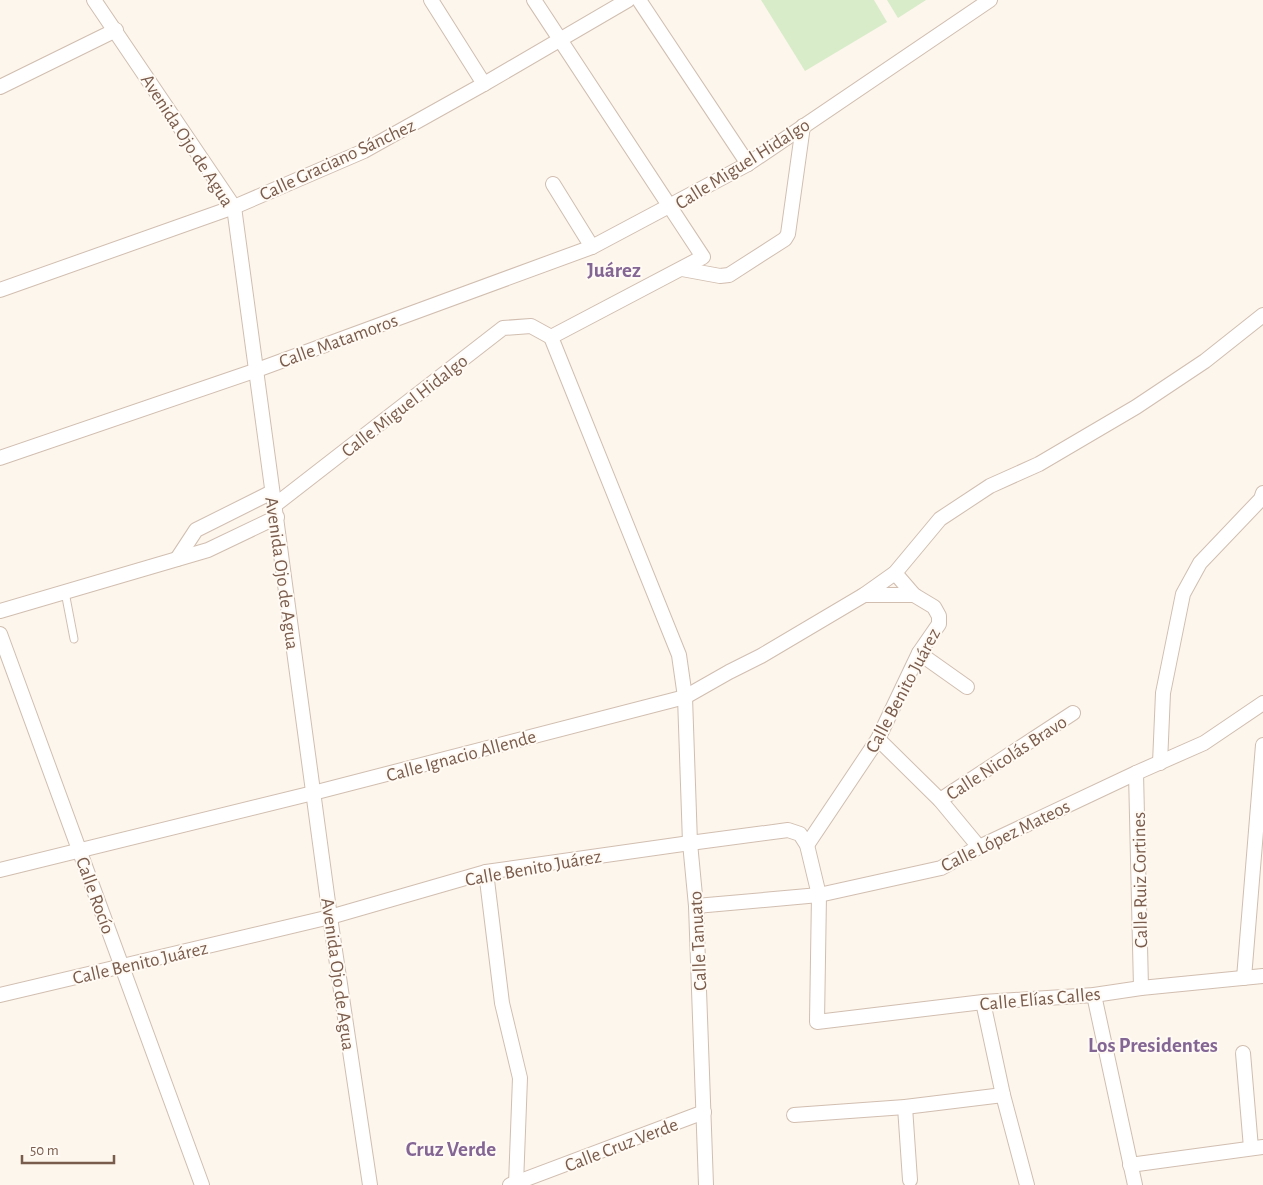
<svg xmlns="http://www.w3.org/2000/svg" width="1263" height="1185" viewBox="0 0 1263 1185" font-family="'Alegreya Sans',sans-serif">
<style>
.green{fill:#d8ecc9}
.lines{fill:none;stroke-linecap:round;stroke-linejoin:round}
.lane-casing{stroke:#d1beb0;stroke-width:9}
.street-casing{stroke:#d1beb0;stroke-width:16}
.lane{stroke:#fff;stroke-width:7}
.street{stroke:#fff;stroke-width:14}
.labels{text-anchor:middle;stroke-width:4;stroke-linejoin:round;paint-order:stroke}
.street-label{font-size:19px;fill:#7a5c4d;stroke:#fffaf3}
.quarter-label{font-size:21px;font-weight:bold;fill:#846695;stroke:#fffaf3}
</style>
<rect width="100%" height="100%" fill="#fdf6ec"/>
<!-- green -->
<g class="green">
<polygon points="761,0 874,0 887,22 805,71"/>
<polygon points="887,0 926,0 898,18"/>
</g>
<g class="lines">
<!-- lane casing -->
<g class="lane-casing">
<polyline id="lane" points="65,592 74,639"/>
</g>
<!-- street casing -->
<g class="street-casing">
<g id="street">
<polyline points="94,0 234,207 330,917 370,1185"/>
<polyline points="431,0 484,84"/>
<polyline points="639,0 748,164"/>
<polyline points="0,87 116,30"/>
<polyline points="553,184 592,247"/>
<polyline points="682,269 720,276 729,275 785,239 788,234 803,126"/>
<polyline points="0,290 234,207 364,151 484,84 628,0"/>
<polyline points="551,337 679,655 685,697 690,843 696,906 706,1185"/>
<polyline points="0,458 257,370 592,247 748,164 990,0"/>
<polyline points="275,505 503,328 531,326 551,337 703,257 534,0"/>
<polyline points="177,559 196,530 272,492"/>
<polyline points="864,595 914,595"/>
<polyline points="0,611 208,550 277,517"/>
<polyline points="0,634 202,1185"/>
<polyline points="919,653 967,687"/>
<polyline points="878,739 940,800 979,847"/>
<polyline points="1160,763 1163,693 1183,594 1200,563 1261,499 1263,493"/>
<polyline points="1136,773 1141,988"/>
<polyline points="940,800 1073,713"/>
<polyline points="807,845 878,739 919,653 939,624 939,616 934,607 914,595 895,573"/>
<polyline points="0,870 313,793 685,697 729,672 761,656 864,595 895,573 940,519 990,486 1039,464 1136,407 1205,361 1263,315"/>
<polyline points="486,872 502,1003 520,1078 516,1184"/>
<polyline points="696,906 819,895 941,868 979,847 1136,773 1204,743 1263,703"/>
<polyline points="1244,978 1263,745"/>
<polyline points="0,995 330,917 486,872 690,843 788,830 800,834 807,845 819,895 817,1022 983,1002 1094,995 1141,988 1263,976"/>
<polyline points="1094,995 1135,1185"/>
<polyline points="983,1002 1003,1095 1027,1185"/>
<polyline points="1243,1053 1251,1148"/>
<polyline points="905,1107 910,1180"/>
<polyline points="794,1115 905,1107 1003,1095"/>
<polyline points="1130,1165 1263,1147"/>
<polyline points="510,1185 704,1112"/>
</g>
</g>
<!-- lane -->
<use href="#lane" class="lane"/>
<!-- street -->
<use href="#street" class="street"/>
</g>
<g class="labels">
<!-- street labels -->
<g class="street-label">
<text transform="translate(188 140) rotate(57)" y="7">Avenida Ojo de Agua</text>
<text transform="translate(337 159) rotate(-25)" y="7">Calle Graciano Sánchez</text>
<text transform="translate(742 163) rotate(-32)" y="7">Calle Miguel Hidalgo</text>
<text transform="translate(338 340) rotate(-20)" y="7">Calle Matamoros</text>
<text transform="translate(404 405) rotate(-38)" y="7">Calle Miguel Hidalgo</text>
<text transform="translate(283 573) rotate(82)" y="7">Avenida Ojo de Agua</text>
<text transform="translate(902 690) rotate(-62)" y="7">Calle Benito Juárez</text>
<text transform="translate(461 755) rotate(-15)" y="7">Calle Ignacio Allende</text>
<text transform="translate(1006 757) rotate(-33)" y="7">Calle Nicolás Bravo</text>
<text transform="translate(1005 835) rotate(-26)" y="7">Calle López Mateos</text>
<text transform="translate(533 867) rotate(-10)" y="7">Calle Benito Juárez</text>
<text transform="translate(1139 880) rotate(-91)" y="7">Calle Ruiz Cortines</text>
<text transform="translate(96 895) rotate(70)" y="7">Calle Rocío</text>
<text transform="translate(697 941) rotate(-93)" y="7">Calle Tanuato</text>
<text transform="translate(140 962) rotate(-13)" y="7">Calle Benito Juárez</text>
<text transform="translate(339 974) rotate(82)" y="7">Avenida Ojo de Agua</text>
<text transform="translate(1040 998) rotate(-5)" y="7">Calle Elías Calles</text>
<text transform="translate(621 1144) rotate(-21)" y="7">Calle Cruz Verde</text>
</g>
<!-- quarter labels -->
<g class="quarter-label">
<text x="614" y="277">Juárez</text>
<text x="1153" y="1052">Los Presidentes</text>
<text x="451" y="1156">Cruz Verde</text>
</g>
</g>
<!-- scale -->
<path d="M22 1155v8h92v-8" fill="none" stroke="#7a5c4d" stroke-width="2.5"/>
<text x="30" y="1155" font-size="15" fill="#7a5c4d" stroke="#fffaf3" stroke-width="4" paint-order="stroke">50 m</text>
</svg>
